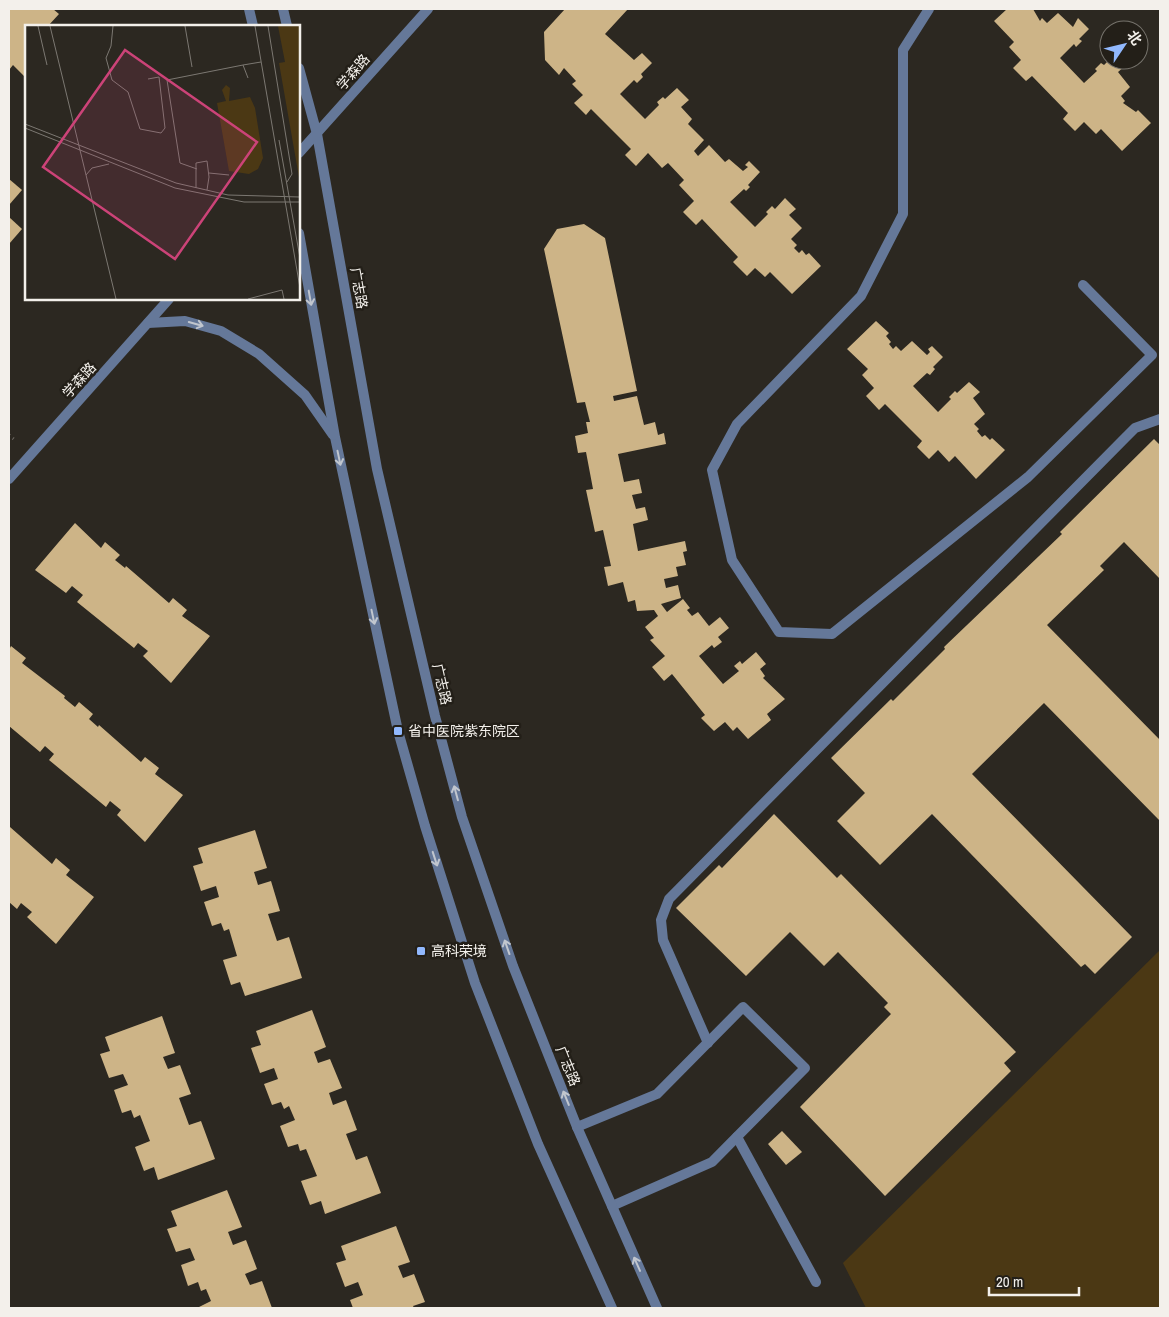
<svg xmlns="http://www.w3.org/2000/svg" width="1169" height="1317" viewBox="0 0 1169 1317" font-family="'Archivo Narrow','Noto Sans SC',sans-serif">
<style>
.green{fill:#4b3814}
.building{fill:#cdb487}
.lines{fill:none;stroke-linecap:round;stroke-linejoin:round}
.path{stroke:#6d6963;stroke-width:3;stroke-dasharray:1 4;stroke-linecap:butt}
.service{stroke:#657899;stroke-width:10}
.tertiary{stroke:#657899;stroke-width:10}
.oneway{stroke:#c1c6ce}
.poi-dot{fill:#91b8fd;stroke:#231f18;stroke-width:2}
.labels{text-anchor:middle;stroke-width:5;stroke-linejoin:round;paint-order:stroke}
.street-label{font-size:14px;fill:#f3f0eb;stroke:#231f18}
.poi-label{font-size:14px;fill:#f3f0eb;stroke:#231f18;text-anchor:start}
.inset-road{fill:none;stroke:#7c7872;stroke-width:1}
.view{fill:#cc4378;fill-opacity:0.15;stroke:#cc4378;stroke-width:2.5}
.inset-edge{fill:none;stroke:#f3f0eb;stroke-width:2.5}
</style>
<rect width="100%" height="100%" fill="#2c2821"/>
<!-- green -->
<polygon class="green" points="1160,950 1160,1308 866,1308 843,1263"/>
<!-- building -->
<g class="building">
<polygon points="9,9 53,9 59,14 48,26 26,26 26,78 13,65 9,70"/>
<polygon points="565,9 628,9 605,34 634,60 642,53 652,63 641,74 643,77 637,83 634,80 620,94 645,119 659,105 657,102 663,97 665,99 677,88 689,100 681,107 692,119 688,124 704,140 694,151 698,156 709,145 725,162 729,159 743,171 748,167 745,165 749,161 760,172 748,185 750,187 746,191 744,189 730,202 755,227 768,214 766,212 772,206 775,209 785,198 796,209 789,215 802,228 791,239 797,245 794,248 799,253 802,250 806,255 809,253 821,266 792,294 770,272 765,277 755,268 747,276 733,262 738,257 702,219 696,225 683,212 694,201 679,185 684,180 668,163 662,168 648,153 636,166 625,155 631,149 591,109 586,115 574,103 583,95 572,84 576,81 564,68 559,75 545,60 544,32"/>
<polygon points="1007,9 1033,9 1040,21 1042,18 1047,23 1058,13 1073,27 1078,18 1089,29 1079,39 1082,41 1076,47 1074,44 1060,58 1084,83 1097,71 1095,69 1101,63 1104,65 1109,60 1119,60 1125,66 1118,72 1130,87 1121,96 1125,101 1123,103 1136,112 1138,110 1151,123 1122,151 1101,129 1096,134 1084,122 1075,131 1063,119 1068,113 1032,76 1026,81 1013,68 1021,60 1009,47 1014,42 994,21"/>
<polygon points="9,179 22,190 9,205"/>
<polygon points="9,217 22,229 9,244"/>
<polygon points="584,224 605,238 637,391 613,396 614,401 637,396 644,425 655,422 658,435 664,433 666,444 618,454 624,482 639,479 642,493 632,495 636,509 645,507 648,520 633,524 638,551 685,541 687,551 683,552 686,565 676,567 678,576 664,579 666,588 678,585 681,598 661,604 667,612 683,599 690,608 687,610 692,616 698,612 709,626 720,617 729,628 718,637 722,642 714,648 712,645 699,656 723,684 739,671 734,666 740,661 742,664 756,652 766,664 760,669 765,676 763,678 785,699 767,714 771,720 748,739 737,727 733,731 725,722 714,731 701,718 705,715 672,674 664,681 652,667 665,656 650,640 654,638 645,627 658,616 654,610 637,611 635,600 628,602 623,582 608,586 604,567 611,566 603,530 595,532 586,490 593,489 586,452 578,453 575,436 588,433 586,422 590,422 585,402 577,403 544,249 557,229"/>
<polygon points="876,321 889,333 886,336 891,342 889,344 893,349 896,346 901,351 912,341 927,355 930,352 928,349 932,346 943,357 933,367 935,369 930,375 927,373 913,386 938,412 951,399 949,397 955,391 957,393 969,382 980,392 973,398 985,414 974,424 979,429 977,431 982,437 985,435 990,440 992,438 1005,450 976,479 955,456 949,462 938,450 929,459 917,447 922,441 885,404 879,410 866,396 874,388 862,375 868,369 847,349"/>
<polygon points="1154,439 1160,445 1160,579 1124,542 1100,566 1104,570 1047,625 1160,740 1160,821 1044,703 972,774 1132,937 1095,974 1085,964 1081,967 932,814 880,865 837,821 865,793 831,758 891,699 893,701 945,649 944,647 1062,534 1060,532"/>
<polygon points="75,523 101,548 105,542 120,555 115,560 125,568 126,566 169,603 173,598 187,610 182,616 210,636 171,683 143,656 148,651 138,643 134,648 77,602 83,595 72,586 66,593 35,570"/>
<polygon points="11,646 26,658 22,663 65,696 64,698 75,707 79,702 93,714 89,719 98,727 99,725 141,762 145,757 159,768 155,774 183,795 145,842 117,815 121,810 110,801 106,807 49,760 54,754 45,746 40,752 9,726 9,650"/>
<polygon points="774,814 837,878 841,874 1016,1052 1004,1063 1011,1071 885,1196 800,1107 891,1014 884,1007 888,1003 838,952 824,966 790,932 746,976 676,908 719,865 722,868"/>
<polygon points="10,827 52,864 56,858 70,870 66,875 94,897 56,944 27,917 32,912 21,903 17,909 9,902"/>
<polygon points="255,830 267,868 254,872 258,885 271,881 280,911 268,914 277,941 289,937 302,978 245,996 240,982 231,985 223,960 237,956 229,929 224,931 221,923 212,926 204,902 219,897 216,886 201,891 193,866 203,863 198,848"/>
<polygon points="312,1010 326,1047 314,1052 318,1063 330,1059 342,1088 329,1093 333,1105 346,1100 357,1130 346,1134 356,1160 367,1156 381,1193 325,1214 321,1201 310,1205 301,1181 317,1176 306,1149 300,1151 298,1144 288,1147 280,1126 295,1120 289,1106 284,1109 281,1102 272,1105 264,1084 278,1079 274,1068 260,1073 251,1048 261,1045 256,1031"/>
<polygon points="162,1016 175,1053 163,1057 168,1069 180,1065 191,1094 179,1098 189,1125 201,1121 215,1159 158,1180 154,1167 144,1171 135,1147 150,1141 140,1115 134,1118 131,1110 122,1113 114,1090 128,1085 123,1074 109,1078 100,1054 110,1051 105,1037"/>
<polygon points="782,1131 802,1152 786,1165 768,1144"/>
<polygon points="227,1190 242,1227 228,1232 233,1245 246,1240 257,1269 245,1274 250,1285 262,1281 272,1308 197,1308 211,1301 206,1289 201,1291 198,1282 188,1286 181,1265 195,1260 190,1248 176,1252 167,1229 177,1226 171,1211"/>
<polygon points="396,1226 410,1262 398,1266 403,1278 414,1274 425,1302 413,1306 414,1308 353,1308 350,1300 363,1295 358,1282 345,1287 336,1263 346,1260 341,1246"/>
</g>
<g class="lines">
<!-- path -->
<polyline class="path" points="9,435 16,441"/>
<!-- service -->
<g class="service">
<polyline points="929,9 903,50 903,214 861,296 737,424 712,470 732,560 779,632 832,634 1028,477 1152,355 1083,285"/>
<polyline points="708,1043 663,940 661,920 669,899 1125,438 1135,428 1160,419"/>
<polyline points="577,1127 657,1094 743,1007 805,1068 712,1162 612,1206"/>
<polyline points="737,1137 816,1282"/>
</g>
<!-- tertiary -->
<g class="tertiary">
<polyline points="249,9 253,26"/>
<polyline points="283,9 287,26"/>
<polyline points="299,68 317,134 377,469 435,716 462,817 513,966 577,1127 657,1308"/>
<polyline points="299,153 428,9"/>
<polyline points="299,233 335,437 398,731 425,826 475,983 538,1144 612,1308"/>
<polyline points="148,323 185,321 221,331 259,354 305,395 333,435"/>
<polyline points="9,479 169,299"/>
</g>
</g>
<!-- one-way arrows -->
<defs><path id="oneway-shaft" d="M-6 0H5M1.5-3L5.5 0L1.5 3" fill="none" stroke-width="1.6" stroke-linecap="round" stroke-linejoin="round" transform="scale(1.25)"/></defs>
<g class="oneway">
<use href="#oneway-shaft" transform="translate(310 298) rotate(80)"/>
<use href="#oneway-shaft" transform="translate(196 324) rotate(16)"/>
<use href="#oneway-shaft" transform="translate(339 458) rotate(78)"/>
<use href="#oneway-shaft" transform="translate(373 617) rotate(78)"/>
<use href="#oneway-shaft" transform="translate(456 793) rotate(-105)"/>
<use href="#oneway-shaft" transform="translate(435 859) rotate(72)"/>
<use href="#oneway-shaft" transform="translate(507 947) rotate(-109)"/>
<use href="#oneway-shaft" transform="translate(566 1098) rotate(-112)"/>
<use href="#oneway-shaft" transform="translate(637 1264) rotate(-114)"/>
</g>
<!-- markers -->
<g class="poi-dot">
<rect x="393" y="726" width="10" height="10" rx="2.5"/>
<rect x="416" y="946" width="10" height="10" rx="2.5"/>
</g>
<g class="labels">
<!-- street labels -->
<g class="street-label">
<text transform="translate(353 72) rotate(-49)" y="5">学森路</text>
<text transform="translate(359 288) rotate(80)" y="5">广志路</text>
<text transform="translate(79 380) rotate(-48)" y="5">学森路</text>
<text transform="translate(442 684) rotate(77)" y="5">广志路</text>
<text transform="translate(568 1066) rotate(68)" y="5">广志路</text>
</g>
<!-- poi labels -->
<g class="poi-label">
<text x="408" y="736">省中医院紫东院区</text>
<text x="431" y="956">高科荣境</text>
</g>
</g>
<!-- overview -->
<g transform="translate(25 25)">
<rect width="275" height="275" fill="#2c2821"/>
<path d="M 253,1 L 275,1 L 275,158 L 254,38 L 260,37 ZM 201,60 L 205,63 L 204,76 L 225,72 L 230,83 L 238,133 L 233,144 L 224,149 L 204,146 L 192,78 L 201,76 L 197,65 Z" fill="#4b3814"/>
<path class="inset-road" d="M 13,1 L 22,40M 25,1 L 91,274M 88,1 L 86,21 L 81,33 L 87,55 L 103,67 L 115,104 L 136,108 L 140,103 L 134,52 L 123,54M 160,1 L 167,42M 230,1 L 275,263M 243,1 L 267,149 L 262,157M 218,40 L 236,37M 0,99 L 151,158 L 203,170 L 275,172M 0,103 L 150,163 L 219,177 L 275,177M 254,115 L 275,233M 172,144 L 155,138 L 142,55 L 218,40 L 223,53M 184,148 L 204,150M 61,150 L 67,143 L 84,139M 171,163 L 171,138 L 182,136 L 184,152 L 182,165M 223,274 L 257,265 L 259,274"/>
<path class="view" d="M 100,25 L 232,117 L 150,234 L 18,142 Z"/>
<rect width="275" height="275" class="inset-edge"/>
</g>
<!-- border -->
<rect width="1169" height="1317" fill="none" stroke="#f3f0eb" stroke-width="20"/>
<!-- north arrow -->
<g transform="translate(1124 45) rotate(55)"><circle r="24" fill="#231f18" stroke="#76736c"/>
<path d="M0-4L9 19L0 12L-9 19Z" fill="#91b8fd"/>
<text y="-8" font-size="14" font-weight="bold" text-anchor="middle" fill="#f3f0eb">北</text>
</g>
<!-- scale -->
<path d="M989 1287v8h90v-8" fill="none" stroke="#f3f0eb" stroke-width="2.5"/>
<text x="996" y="1287" font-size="15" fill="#f3f0eb" stroke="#231f18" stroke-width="4" paint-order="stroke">20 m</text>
</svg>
